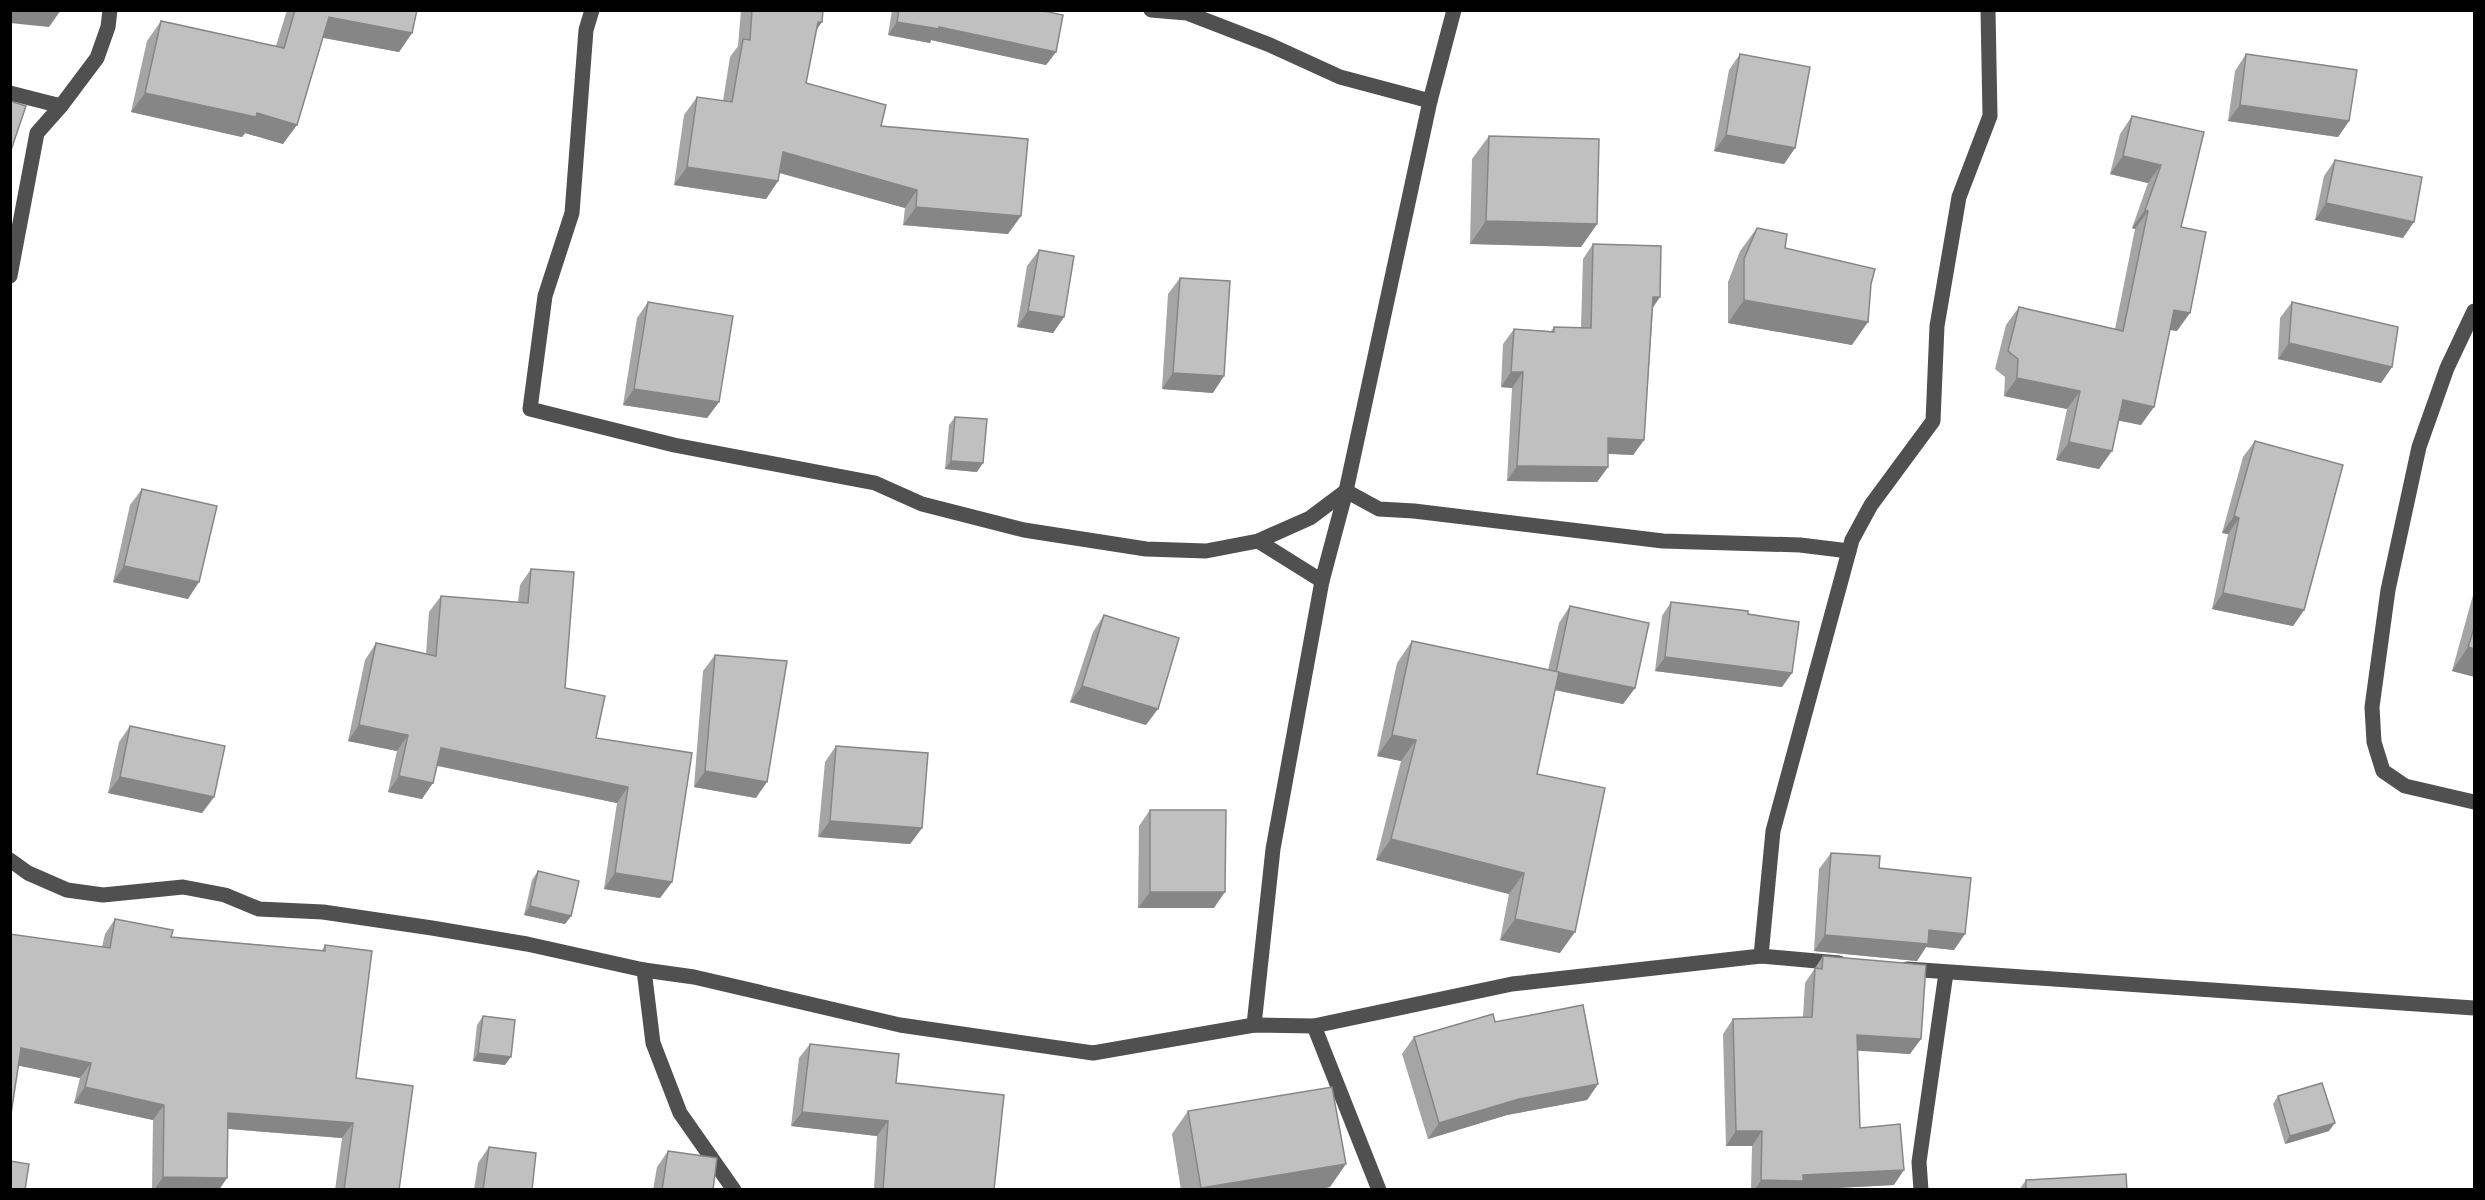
<svg xmlns="http://www.w3.org/2000/svg" width="2485" height="1200" viewBox="0 0 2485 1200" font-family="Inter,sans-serif">
<style>
.lines{fill:none;stroke-linecap:round;stroke-linejoin:round}
.minor{stroke:#505050;stroke-width:15}
.wall{fill:#a5a5a5}
.shaded-wall{fill:#868686}
.building{fill:#c0c0c0;stroke:#868686;stroke-width:1.5}
</style>
<rect width="100%" height="100%" fill="#fff"/>
<g class="lines">
<!-- minor -->
<g class="minor">
<polyline points="592,10 586,30 572,213 545,296 530,409 674,445 875,483 922,504 1024,530 1146,549 1206,551 1258,541 1310,518 1346,491 1379,509 1414,511 1663,541 1800,545 1849,551"/>
<polyline points="1151,10 1187,13 1270,45 1340,77 1430,101"/>
<polyline points="10,93 61,106"/>
<polyline points="10,276 37,133 61,106 97,58 108,27 110,10"/>
<polyline points="2474,311 2447,368 2419,447 2388,590 2372,707 2374,742 2383,771 2405,786 2474,802"/>
<polyline points="1258,541 1322,581"/>
<polyline points="10,860 28,873 67,890 103,895 183,887 225,895 259,909 323,912 432,928 527,944 644,970 694,977 900,1025 1093,1053 1254,1025 1314,1026 1512,984 1761,956 1839,963"/>
<polyline points="1761,956 1773,831 1852,540 1871,505 1933,421 1937,326 1959,197 1990,116 1988,10"/>
<polyline points="1907,969 2474,1008"/>
<polyline points="644,970 653,1043 680,1113 734,1190"/>
<polyline points="1254,1025 1273,849 1322,581 1346,491 1430,101 1454,10"/>
<polyline points="1314,1026 1379,1190"/>
<polyline points="1921,1190 1919,1162 1946,973"/>
</g>
</g>
<!-- wall -->
<g class="wall">
<polygon points="287,10 417,10 412,33 399,52 323,38 283,144 245,133 242,137 131,112 147,41 161,21 276,46"/>
<polygon points="741,10 823,10 822,22 816,30 806,83 881,126 1008,234 903,225 905,208 779,173 778,181 766,199 674,185 684,115 697,97 723,101 730,57 738,46"/>
<polygon points="892,10 1039,10 1056,52 1046,65 931,40 930,43 888,35"/>
<polygon points="1740,54 1795,148 1784,164 1714,151 1729,70"/>
<polygon points="2246,54 2349,121 2338,137 2228,121 2235,71"/>
<polygon points="2132,116 2204,132 2181,227 2177,331 2170,330 2141,425 2119,420 2099,469 2056,460 2067,409 2004,396 2005,377 1995,369 2006,325 2019,307 2115,329 2135,229 2132,228 2148,183 2110,174 2120,134"/>
<polygon points="1489,136 1597,224 1581,247 1470,244 1472,159"/>
<polygon points="2335,160 2403,238 2315,220 2324,176"/>
<polygon points="1757,228 1785,248 1852,345 1728,323 1728,282 1740,251"/>
<polygon points="1593,244 1653,308 1644,440 1633,455 1608,454 1608,467 1597,482 1507,481 1512,388 1501,387 1503,344 1514,329 1551,331 1554,327 1581,327 1583,259"/>
<polygon points="1039,250 1064,317 1053,333 1017,327 1027,266"/>
<polygon points="1180,278 1213,393 1162,389 1168,294"/>
<polygon points="648,302 719,402 707,418 623,405 637,318"/>
<polygon points="2292,302 2392,367 2381,383 2278,359 2280,318"/>
<polygon points="955,417 977,472 945,469 949,425"/>
<polygon points="2255,441 2304,610 2293,626 2212,609 2228,534 2222,533 2243,457"/>
<polygon points="142,489 188,599 113,582 130,505"/>
<polygon points="531,569 565,688 596,738 692,753 672,882 660,898 604,889 617,803 437,766 422,799 388,792 397,751 348,741 365,660 376,643 426,654 429,612 441,596 518,602 520,585"/>
<polygon points="2475,588 2475,677 2452,671"/>
<polygon points="1671,602 1748,614 1782,687 1655,671 1662,616"/>
<polygon points="1570,606 1635,688 1623,704 1555,690 1537,774 1560,953 1500,940 1509,894 1376,860 1401,761 1377,756 1397,663 1412,641 1548,670 1559,623"/>
<polygon points="1104,615 1146,725 1070,702 1093,632"/>
<polygon points="715,655 756,798 694,787 703,671"/>
<polygon points="130,726 214,797 202,813 108,793 119,742"/>
<polygon points="836,746 922,828 910,844 818,837 825,762"/>
<polygon points="1150,810 1214,908 1138,908 1139,826"/>
<polygon points="1831,853 1879,868 1954,950 1926,947 1917,961 1814,951 1819,869"/>
<polygon points="538,871 571,916 565,924 524,915 532,880"/>
<polygon points="115,919 171,937 322,950 325,945 356,1078 399,1190 335,1190 342,1138 228,1129 219,1190 152,1190 153,1120 74,1103 80,1078 18,1065 10,934 102,947 105,934"/>
<polygon points="1823,956 1910,1054 1858,1050 1860,1128 1894,1185 1797,1190 1751,1190 1752,1146 1726,1146 1723,1034 1733,1019 1803,1017 1805,983"/>
<polygon points="483,1016 505,1065 473,1061 477,1025"/>
<polygon points="1495,1022 1598,1084 1587,1100 1507,1115 1428,1139 1402,1054 1414,1037"/>
<polygon points="810,1044 896,1083 994,1190 874,1190 877,1136 791,1126 799,1058"/>
<polygon points="2278,1096 2329,1131 2285,1144 2273,1104"/>
<polygon points="1188,1111 1330,1187 1316,1190 1181,1190 1172,1134"/>
<polygon points="489,1147 532,1190 474,1190 478,1163"/>
<polygon points="668,1151 713,1190 653,1190 657,1167"/>
<polygon points="2026,1180 2127,1190 2019,1190"/>
</g>
<!-- shaded-wall -->
<g class="shaded-wall">
<polygon points="10,10 61,10 49,27 10,23"/>
<polygon points="329,17 412,33 399,52 315,36"/>
<polygon points="818,22 822,22 809,40"/>
<polygon points="897,22 939,27 1056,52 1046,65 931,40 930,43 888,35"/>
<polygon points="145,93 257,113 297,125 283,144 245,133 242,137 131,112"/>
<polygon points="2240,105 2349,121 2338,137 2228,121"/>
<polygon points="1726,135 1795,148 1784,164 1714,151"/>
<polygon points="783,152 917,190 905,208 770,170"/>
<polygon points="2123,156 2161,165 2148,183 2110,174"/>
<polygon points="687,167 778,181 766,199 674,185"/>
<polygon points="2326,203 2414,222 2403,238 2315,220"/>
<polygon points="916,207 1021,216 1008,234 903,225"/>
<polygon points="2145,210 2148,211 2135,229 2132,228"/>
<polygon points="1486,221 1597,224 1581,247 1470,244"/>
<polygon points="1653,297 1660,297 1650,312"/>
<polygon points="1744,300 1868,322 1852,345 1728,323"/>
<polygon points="2174,310 2190,313 2177,331 2161,328"/>
<polygon points="1028,311 1064,317 1053,333 1017,327"/>
<polygon points="2289,343 2392,367 2381,383 2278,359"/>
<polygon points="1511,372 1523,372 1512,388 1501,387"/>
<polygon points="1173,373 1224,376 1213,393 1162,389"/>
<polygon points="2017,378 2080,391 2067,409 2004,396"/>
<polygon points="634,389 719,402 707,418 623,405"/>
<polygon points="2123,400 2154,407 2141,425 2110,419"/>
<polygon points="1608,438 1644,440 1633,455 1598,453"/>
<polygon points="2069,442 2112,451 2099,469 2056,460"/>
<polygon points="951,461 983,463 977,472 945,469"/>
<polygon points="1517,466 1608,467 1597,482 1507,481"/>
<polygon points="2234,516 2239,518 2228,534 2222,533"/>
<polygon points="124,566 199,582 188,599 113,582"/>
<polygon points="2223,593 2304,610 2293,626 2212,609"/>
<polygon points="2468,647 2475,649 2475,677 2452,671"/>
<polygon points="1665,657 1792,673 1782,687 1655,671"/>
<polygon points="1556,672 1635,688 1623,704 1545,688"/>
<polygon points="1082,686 1158,709 1146,725 1070,702"/>
<polygon points="359,725 408,735 397,751 348,741"/>
<polygon points="1392,735 1416,740 1401,761 1377,756"/>
<polygon points="441,748 628,787 617,803 430,764"/>
<polygon points="705,771 767,782 756,798 694,787"/>
<polygon points="399,776 433,783 422,799 388,792"/>
<polygon points="120,777 214,797 202,813 108,793"/>
<polygon points="830,821 922,828 910,844 818,837"/>
<polygon points="1391,839 1524,873 1509,894 1376,860"/>
<polygon points="615,873 672,882 660,898 604,889"/>
<polygon points="1150,892 1225,892 1214,908 1138,908"/>
<polygon points="530,906 571,916 565,924 524,915"/>
<polygon points="1515,919 1575,932 1560,953 1500,940"/>
<polygon points="1929,930 1965,934 1954,950 1926,947 1917,961 1814,951 1825,935"/>
<polygon points="1857,1035 1921,1039 1910,1054 1847,1050"/>
<polygon points="21,1048 91,1063 80,1078 10,1064"/>
<polygon points="478,1053 511,1057 505,1065 473,1061"/>
<polygon points="1598,1084 1587,1100 1507,1115 1428,1139 1439,1123 1519,1099"/>
<polygon points="85,1087 164,1105 153,1120 74,1103"/>
<polygon points="802,1112 888,1121 877,1136 791,1126"/>
<polygon points="228,1113 353,1123 342,1138 218,1128"/>
<polygon points="2335,1123 2329,1131 2285,1144 2290,1136"/>
<polygon points="1736,1131 1762,1131 1752,1146 1726,1146"/>
<polygon points="1346,1164 1330,1187 1316,1190 1200,1190 1201,1188"/>
<polygon points="1904,1170 1894,1185 1797,1190 1755,1190 1761,1180 1803,1175"/>
<polygon points="163,1177 227,1178 219,1190 154,1190"/>
</g>
<!-- building -->
<g class="building">
<polygon points="295,10 417,10 412,33 329,17 297,125 257,113 256,117 145,93 161,21 284,48"/>
<polygon points="752,10 823,10 822,22 818,22 806,83 886,105 881,126 1028,139 1021,216 916,207 917,190 783,152 778,181 687,167 697,97 732,102 743,39 750,40"/>
<polygon points="899,10 1039,10 1063,15 1056,52 939,27 939,29 897,22"/>
<polygon points="1740,54 1810,67 1795,148 1726,135"/>
<polygon points="2246,54 2357,70 2349,121 2240,105"/>
<polygon points="10,101 26,106 10,153"/>
<polygon points="2132,116 2204,132 2181,227 2206,232 2190,313 2174,310 2154,407 2123,400 2112,451 2069,442 2080,391 2017,378 2018,359 2008,351 2019,307 2123,331 2148,211 2145,210 2161,165 2123,156"/>
<polygon points="1489,136 1599,139 1597,224 1486,221"/>
<polygon points="2335,160 2422,177 2414,222 2326,203"/>
<polygon points="1757,228 1787,234 1785,248 1875,269 1871,284 1868,322 1744,300 1744,259"/>
<polygon points="1593,244 1661,246 1660,297 1653,297 1644,440 1608,438 1608,467 1517,466 1523,372 1511,372 1514,329 1554,332 1554,327 1591,328"/>
<polygon points="1039,250 1074,256 1064,317 1028,311"/>
<polygon points="1180,278 1230,281 1224,376 1173,373"/>
<polygon points="648,302 733,316 719,402 634,389"/>
<polygon points="2292,302 2398,327 2392,367 2289,343"/>
<polygon points="955,417 987,419 983,463 951,461"/>
<polygon points="2255,441 2343,465 2304,610 2223,593 2239,518 2234,516"/>
<polygon points="142,489 217,506 199,582 124,566"/>
<polygon points="531,569 574,572 565,688 605,696 596,738 692,753 672,882 615,873 628,787 441,748 433,783 399,776 408,735 359,725 376,643 436,656 441,596 528,603"/>
<polygon points="1671,602 1748,611 1748,614 1799,622 1792,673 1665,657"/>
<polygon points="1570,606 1649,623 1635,688 1556,672"/>
<polygon points="1104,615 1179,638 1158,709 1082,686"/>
<polygon points="2475,625 2475,649 2468,647"/>
<polygon points="1412,641 1559,672 1537,774 1605,788 1575,932 1515,919 1524,873 1391,839 1416,740 1392,735"/>
<polygon points="715,655 787,661 767,782 705,771"/>
<polygon points="130,726 225,746 214,797 120,777"/>
<polygon points="836,746 928,753 922,828 830,821"/>
<polygon points="1150,810 1226,810 1225,892 1150,892"/>
<polygon points="1831,853 1880,856 1879,868 1971,878 1965,934 1929,930 1928,944 1825,935"/>
<polygon points="538,871 579,881 571,916 530,906"/>
<polygon points="115,919 173,930 171,937 325,951 325,945 372,951 356,1078 413,1086 399,1190 344,1190 353,1123 228,1113 227,1178 163,1177 164,1105 85,1087 91,1063 21,1048 10,1121 10,934 110,948"/>
<polygon points="1823,956 1926,965 1921,1039 1857,1035 1860,1128 1900,1124 1904,1170 1803,1175 1803,1181 1761,1180 1762,1131 1736,1131 1733,1019 1812,1017 1815,968 1822,969"/>
<polygon points="1583,1005 1598,1084 1519,1099 1439,1123 1414,1037 1493,1014 1495,1022"/>
<polygon points="483,1016 515,1020 511,1057 478,1053"/>
<polygon points="810,1044 899,1054 896,1083 1004,1095 994,1190 923,1189 923,1190 883,1190 888,1121 802,1112"/>
<polygon points="2322,1083 2335,1123 2290,1136 2278,1096"/>
<polygon points="1332,1087 1346,1164 1201,1188 1188,1111"/>
<polygon points="489,1147 536,1153 532,1190 483,1190"/>
<polygon points="668,1151 717,1158 713,1190 662,1190"/>
<polygon points="10,1161 29,1164 25,1190 10,1190"/>
<polygon points="2126,1174 2127,1190 2026,1190 2026,1180"/>
</g>
<!-- border -->
<rect width="2485" height="1200" fill="none" stroke="#000000" stroke-width="24"/>
</svg>
